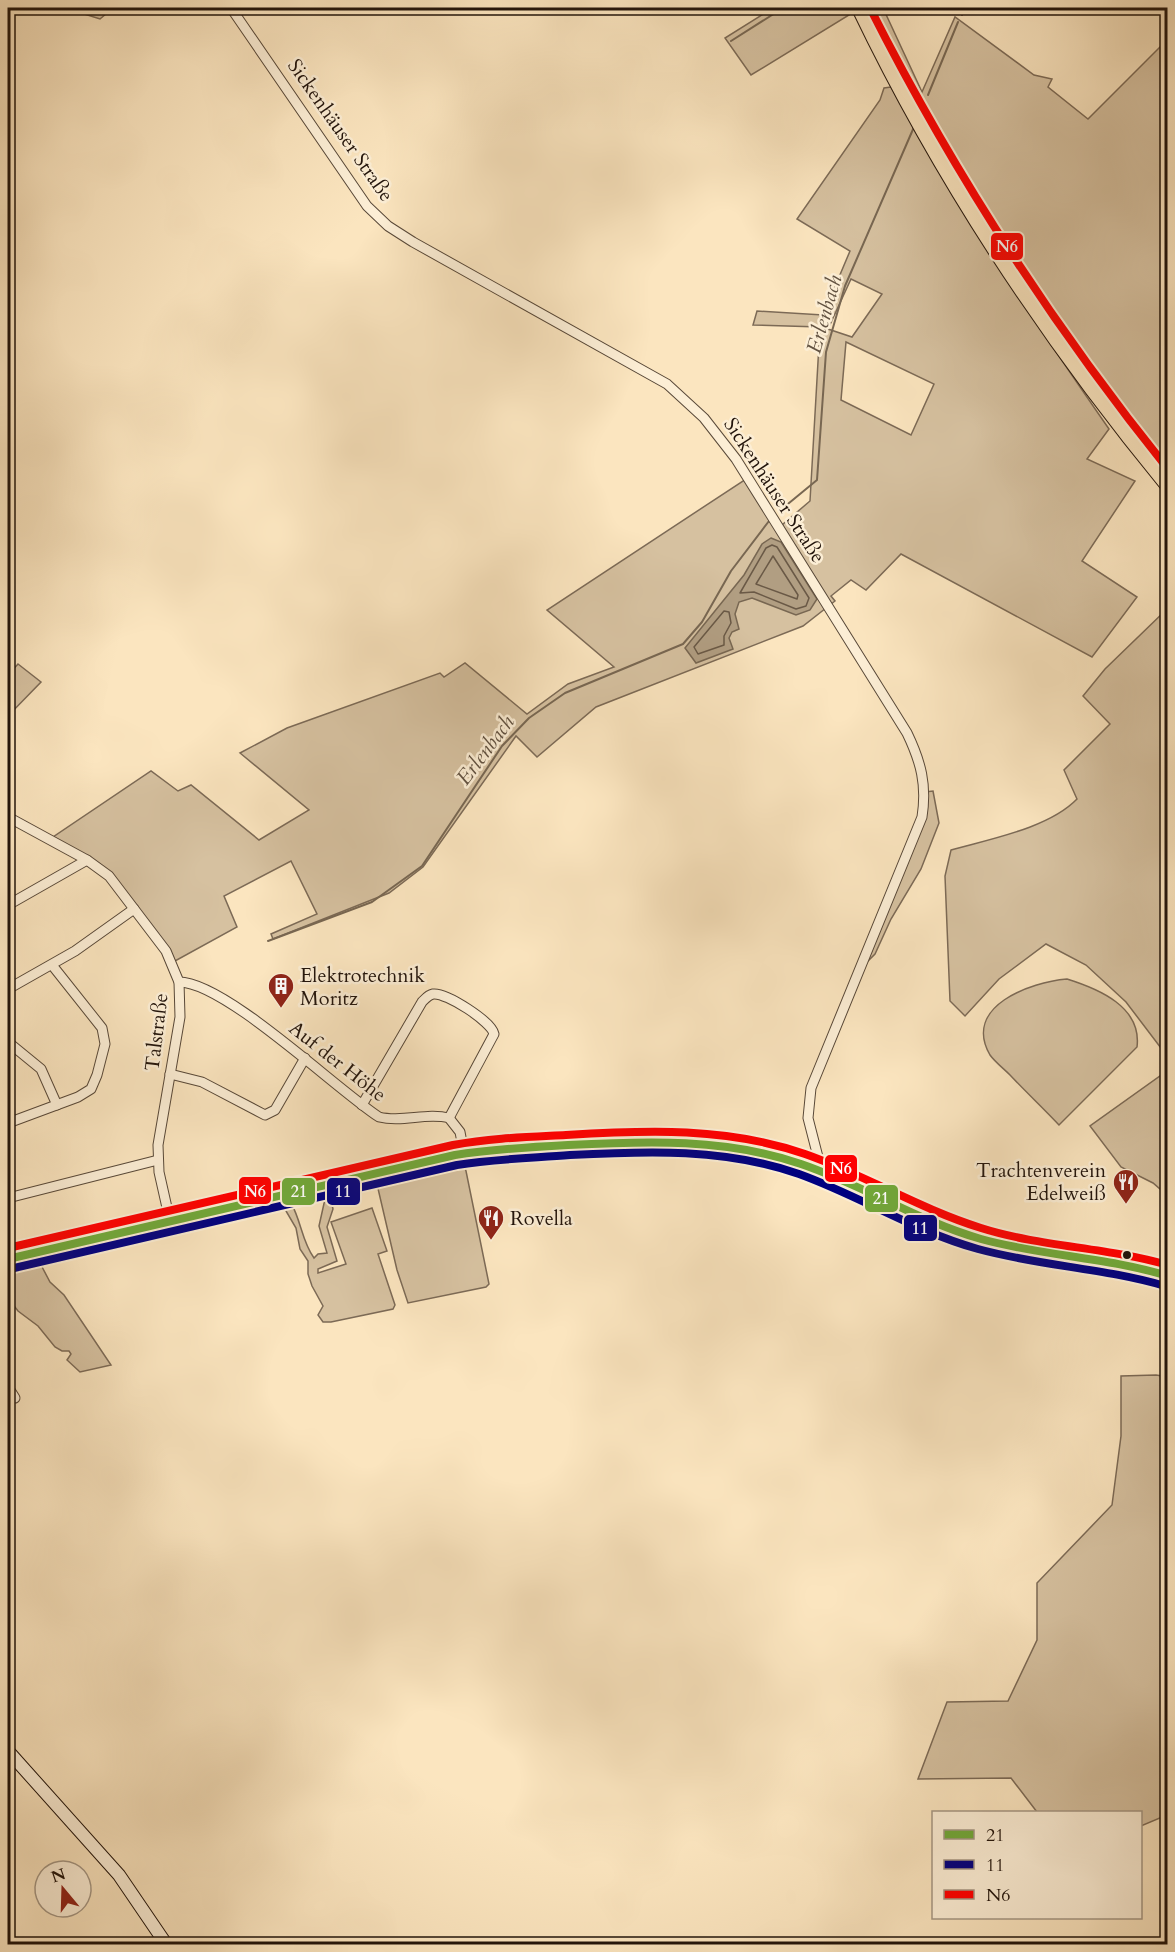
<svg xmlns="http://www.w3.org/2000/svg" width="1175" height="1952" viewBox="0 0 1175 1952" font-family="Cardo,serif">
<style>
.green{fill:#d6c1a0;stroke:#7c6a56;stroke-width:1.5;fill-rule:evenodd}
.water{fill:#b19e82;stroke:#786752;stroke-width:1.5}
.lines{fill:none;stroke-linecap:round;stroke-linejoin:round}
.shore{stroke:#6a5946;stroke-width:1.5}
.stream{stroke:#786752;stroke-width:2}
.street-casing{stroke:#584838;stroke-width:11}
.secondary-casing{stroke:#22140b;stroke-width:14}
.primary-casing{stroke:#22140b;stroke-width:16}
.street{stroke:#fceed5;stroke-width:9}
.secondary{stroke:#fceed5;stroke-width:12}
.primary{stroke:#fbe5bf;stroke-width:14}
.bus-1-casing{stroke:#fceed5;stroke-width:12}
.bus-2-casing{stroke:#fceed5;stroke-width:12}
.bus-3-casing{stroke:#fceed5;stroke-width:12}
.bus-1{stroke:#71a839;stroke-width:8}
.bus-2{stroke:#000080;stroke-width:8}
.bus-3{stroke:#f00;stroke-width:8}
.bus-dot{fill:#22140b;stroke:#fceed5;stroke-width:2}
.labels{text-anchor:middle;stroke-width:5;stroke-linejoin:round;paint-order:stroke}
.street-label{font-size:20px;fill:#22140b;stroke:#fceed5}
.poi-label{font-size:20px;fill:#22140b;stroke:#fceed5;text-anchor:start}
.water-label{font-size:21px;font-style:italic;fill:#625241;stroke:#fceed5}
.line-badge{stroke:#fceed5;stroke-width:2}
.badge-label{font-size:16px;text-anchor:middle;font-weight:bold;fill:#fff}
</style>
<rect width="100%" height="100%" fill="#fbe5bf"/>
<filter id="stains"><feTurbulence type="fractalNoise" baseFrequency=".00333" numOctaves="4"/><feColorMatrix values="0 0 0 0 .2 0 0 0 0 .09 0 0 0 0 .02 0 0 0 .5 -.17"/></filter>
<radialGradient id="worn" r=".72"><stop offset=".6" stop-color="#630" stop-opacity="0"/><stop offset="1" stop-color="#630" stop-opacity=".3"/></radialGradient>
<!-- green -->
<g class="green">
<polygon points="65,8 113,8 100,19"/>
<polygon points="773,8 845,8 849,15 751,75 725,38"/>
<path d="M 866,8 L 883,8 L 922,92 L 955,17 L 1034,75 L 1052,79 L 1048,87 L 1088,119 L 1167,40 L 1167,476 C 1127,426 1091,373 1055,320 C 986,220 920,117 866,8 Z"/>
<path d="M 891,87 C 957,206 1032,318 1109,429 L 1087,459 L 1135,481 L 1082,561 L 1137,597 L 1092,657 L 901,554 L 866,590 L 851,580 L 831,596 L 835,601 L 803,626 L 596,707 L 537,757 L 516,736 L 423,867 L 389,893 L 273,939 L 271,934 L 317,914 L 291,861 L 224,896 L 237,927 L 175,961 L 118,882 L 53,837 L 151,771 L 178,791 L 191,785 L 259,840 L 309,810 L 240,753 L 287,728 L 440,673 L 444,677 L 465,663 L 527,714 L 568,684 L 614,667 L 547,610 L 746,479 L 776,530 L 810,501 L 820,327 L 753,325 L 757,311 L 823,315 L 850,251 L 797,219 L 880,100 L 884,88 ZM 851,279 L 882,294 L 852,337 L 828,329 ZM 846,342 L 934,384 L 911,435 L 841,400 Z"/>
<path d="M 1167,609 L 1167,1056 L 1126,1002 L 1086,965 L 1046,944 L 999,979 L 965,1016 L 950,1001 L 945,876 L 951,850 C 990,839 1049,828 1077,799 L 1064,770 L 1110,724 L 1083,696 L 1105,669 Z"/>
<polygon points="18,664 41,682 8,716 8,675"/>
<polygon points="933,791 939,823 921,869 891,919 875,954 861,968 915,840 925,792"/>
<path d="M 1067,979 C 1099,989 1142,1007 1137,1047 L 1059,1125 C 1043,1108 1026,1092 1010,1075 C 1004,1069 995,1062 990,1055 C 962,1006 1031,982 1067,979 Z"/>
<polygon points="1167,1071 1167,1195 1153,1183 1121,1167 1090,1126"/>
<polygon points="462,1160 466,1171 489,1284 486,1287 408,1303 397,1270 376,1180 416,1168"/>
<path d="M 330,1196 L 333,1209 L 327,1227 L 337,1261 L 318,1269 L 318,1273 L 346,1264 L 331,1222 L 372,1208 L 387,1251 L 378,1254 L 395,1305 L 393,1309 L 331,1322 L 323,1322 L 318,1315 L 323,1306 L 312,1286 L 308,1274 L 308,1261 L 300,1249 L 296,1228 L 286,1211 L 286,1204 L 291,1203 C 301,1220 302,1242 314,1258 L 318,1254 L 327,1253 L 319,1226 L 325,1199 Z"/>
<polygon points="41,1265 50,1282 64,1295 111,1365 80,1372 67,1360 71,1354 69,1351 62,1351 55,1347 38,1326 18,1311 8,1298 8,1271"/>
<polygon points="1156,1375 1168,1377 1167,1815 1141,1826 1140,1812 1037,1812 1011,1778 918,1779 947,1702 1008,1701 1037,1640 1037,1583 1112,1505 1121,1436 1121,1376"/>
</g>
<!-- water -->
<polygon class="water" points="771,538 781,542 817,599 810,610 796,615 752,598 739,602 735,614 739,629 732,632 729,638 733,649 696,663 685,648 744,575 762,544"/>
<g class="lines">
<!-- shore -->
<g class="shore">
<polygon points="772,545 777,547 809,598 806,606 796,609 754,592 740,593 766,548"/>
<polygon points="773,556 798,595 797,599 756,584"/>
<polygon points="724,611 729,612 731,623 724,636 724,645 698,654 694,647"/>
</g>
<!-- stream -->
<g class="stream">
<polyline points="962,15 964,8"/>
<polyline points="731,41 783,8"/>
<polyline points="928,95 958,22"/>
<polyline points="783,508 817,480 826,352 845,286 914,127"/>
<polyline points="268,941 372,902 422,866 502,746 529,718 565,693 683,644 702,622 731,571 769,521"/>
</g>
<!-- street casing -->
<g class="street-casing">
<g id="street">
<path d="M 231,8 L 367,206 L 388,226 L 413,242 L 667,384 L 704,418 L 736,459 L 907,733 C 921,762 927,785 922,817 L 811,1088 L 808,1118 L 818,1157 L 818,1171"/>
<polyline points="8,817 87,860 109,876 166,951 179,982 180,1017 158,1145 159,1172 170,1221"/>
<polyline points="8,905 87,860"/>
<path d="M 179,982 C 225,982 336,1089 379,1117 C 403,1123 426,1112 449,1118 L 460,1132 L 464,1153"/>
<polyline points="8,989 75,951 134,909"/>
<polyline points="8,1042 41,1069 57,1105"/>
<polyline points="170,1074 202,1082 265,1115 275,1110 305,1058"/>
<path d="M 362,1105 L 422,1002 C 425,999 428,995 433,994 C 446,992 492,1022 494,1034 L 449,1118"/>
<polyline points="8,1123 78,1097 91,1089 97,1075 105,1044 102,1028 52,965"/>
<polyline points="8,1198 158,1160"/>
<polyline points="8,1387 15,1398"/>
</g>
</g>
<!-- secondary casing -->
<g class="secondary-casing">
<g id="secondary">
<path d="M 8,1259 L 455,1155 C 492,1148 530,1147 568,1145 C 647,1140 725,1137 801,1164 C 862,1186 918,1221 981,1239 C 1042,1256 1107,1255 1168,1276"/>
<polyline points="8,1751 119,1875 166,1944"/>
</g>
</g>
<!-- primary casing -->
<g class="primary-casing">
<path id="primary" d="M 859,8 C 941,179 1047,339 1168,486"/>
</g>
<!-- street -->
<use href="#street" class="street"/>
<!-- secondary -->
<use href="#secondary" class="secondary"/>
<!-- primary -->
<use href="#primary" class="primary"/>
<!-- bus-1 casing -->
<g class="bus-1-casing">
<path id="bus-1" d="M 8,1259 L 455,1155 C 492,1149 530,1147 568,1145 C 646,1141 726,1138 801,1164 C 863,1185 918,1221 981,1239 C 1042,1256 1106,1257 1168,1276"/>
</g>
<!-- bus-2 casing -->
<g class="bus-2-casing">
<path id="bus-2" d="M 10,1269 L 457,1165 C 494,1159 532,1158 570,1155 C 647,1151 725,1148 799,1174 C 860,1196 916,1232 978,1249 C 1040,1266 1104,1268 1165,1286"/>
</g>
<!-- bus-3 casing -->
<g class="bus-3-casing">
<g id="bus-3">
<path d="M 870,8 C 953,172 1052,325 1168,469"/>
<path d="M 8,1248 L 453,1145 C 491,1138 528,1137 566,1135 C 647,1130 727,1127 805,1154 C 865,1175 920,1209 981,1228 C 1041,1247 1106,1247 1168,1265"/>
</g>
</g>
<!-- bus-1 -->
<use href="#bus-1" class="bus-1"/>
<!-- bus-2 -->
<use href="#bus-2" class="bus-2"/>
<!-- bus-3 -->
<use href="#bus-3" class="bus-3"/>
</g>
<!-- icons -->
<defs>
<g id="building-pin" transform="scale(1.35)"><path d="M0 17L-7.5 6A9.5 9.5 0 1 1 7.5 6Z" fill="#8f2418" stroke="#fceed5"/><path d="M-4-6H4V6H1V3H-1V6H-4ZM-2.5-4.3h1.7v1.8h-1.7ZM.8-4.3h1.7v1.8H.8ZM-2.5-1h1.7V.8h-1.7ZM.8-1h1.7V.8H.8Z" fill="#fff"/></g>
<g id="restaurant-pin" transform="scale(1.35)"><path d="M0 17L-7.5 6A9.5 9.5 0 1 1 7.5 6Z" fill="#8f2418" stroke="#fceed5"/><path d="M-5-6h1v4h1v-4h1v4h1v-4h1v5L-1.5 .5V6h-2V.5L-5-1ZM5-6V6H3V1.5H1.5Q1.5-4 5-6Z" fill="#fff"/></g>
</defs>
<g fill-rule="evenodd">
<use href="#building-pin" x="281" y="986"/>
<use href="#restaurant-pin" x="1126" y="1182"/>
<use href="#restaurant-pin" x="491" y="1218"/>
</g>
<!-- markers -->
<circle class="bus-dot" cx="1127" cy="1255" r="5"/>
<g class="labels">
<!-- street labels -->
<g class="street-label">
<text transform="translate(341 130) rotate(55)" y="7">Sickenhäuser Straße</text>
<text transform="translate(775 490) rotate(57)" y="7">Sickenhäuser Straße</text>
<text transform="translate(156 1032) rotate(-83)" y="7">Talstraße</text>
<text transform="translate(338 1061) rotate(38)" y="7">Auf der Höhe</text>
</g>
<!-- poi labels -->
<g class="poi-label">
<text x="300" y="982">Elektrotechnik<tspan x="300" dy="23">Moritz</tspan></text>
<text x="1106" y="1177" text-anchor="end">Trachtenverein<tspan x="1106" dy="23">Edelweiß</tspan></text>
<text x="510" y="1225">Rovella</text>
</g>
<!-- water labels -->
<g class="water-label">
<text transform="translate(824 314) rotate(-74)" y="7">Erlenbach</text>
<text transform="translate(485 750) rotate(-53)" y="7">Erlenbach</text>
</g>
</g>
<g class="line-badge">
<rect x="990" y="232" width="34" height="29" rx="6" fill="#f00"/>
<rect x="824" y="1154" width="34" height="29" rx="6" fill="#f00"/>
<rect x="238" y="1176" width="34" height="29" rx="6" fill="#f00"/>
<rect x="281" y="1177" width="35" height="29" rx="6" fill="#71a839"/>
<rect x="326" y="1177" width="35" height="29" rx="6" fill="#000080"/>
<rect x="864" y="1184" width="35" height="29" rx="6" fill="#71a839"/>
<rect x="903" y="1214" width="35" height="28" rx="6" fill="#000080"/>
</g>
<g class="badge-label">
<text x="1007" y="252">N6</text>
<text x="841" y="1174">N6</text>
<text x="255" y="1197">N6</text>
<text x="299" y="1197">21</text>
<text x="343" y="1197">11</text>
<text x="881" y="1204">21</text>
<text x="920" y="1234">11</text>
</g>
<!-- margin -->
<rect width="1175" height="1952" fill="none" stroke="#fbe5bf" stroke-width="30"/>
<rect x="9" y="9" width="1157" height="1934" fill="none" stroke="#22140b" stroke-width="3"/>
<rect x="15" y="15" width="1145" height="1922" fill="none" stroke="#22140b" stroke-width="1.5"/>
<!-- legend -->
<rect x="932" y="1811" width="210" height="108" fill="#fceed5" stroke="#a59784" stroke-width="1.5"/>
<rect x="944" y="1830" width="30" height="9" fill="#71a839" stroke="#a59784" stroke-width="1.5"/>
<text x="986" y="1841" font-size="18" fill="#22140b">21</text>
<rect x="944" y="1860" width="30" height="9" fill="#000080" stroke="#a59784" stroke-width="1.5"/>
<text x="986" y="1871" font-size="18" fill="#22140b">11</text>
<rect x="944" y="1890" width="30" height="9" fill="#ff0000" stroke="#a59784" stroke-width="1.5"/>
<text x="986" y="1901" font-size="18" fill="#22140b">N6</text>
<!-- north arrow -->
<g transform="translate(63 1889) rotate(341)"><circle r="28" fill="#fceed5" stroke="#a59784" stroke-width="1.5"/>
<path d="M0-4.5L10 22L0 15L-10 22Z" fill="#8f2418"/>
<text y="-9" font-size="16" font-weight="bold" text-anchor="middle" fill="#22140b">N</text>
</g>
<rect width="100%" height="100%" filter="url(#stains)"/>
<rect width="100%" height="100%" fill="url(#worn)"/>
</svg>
